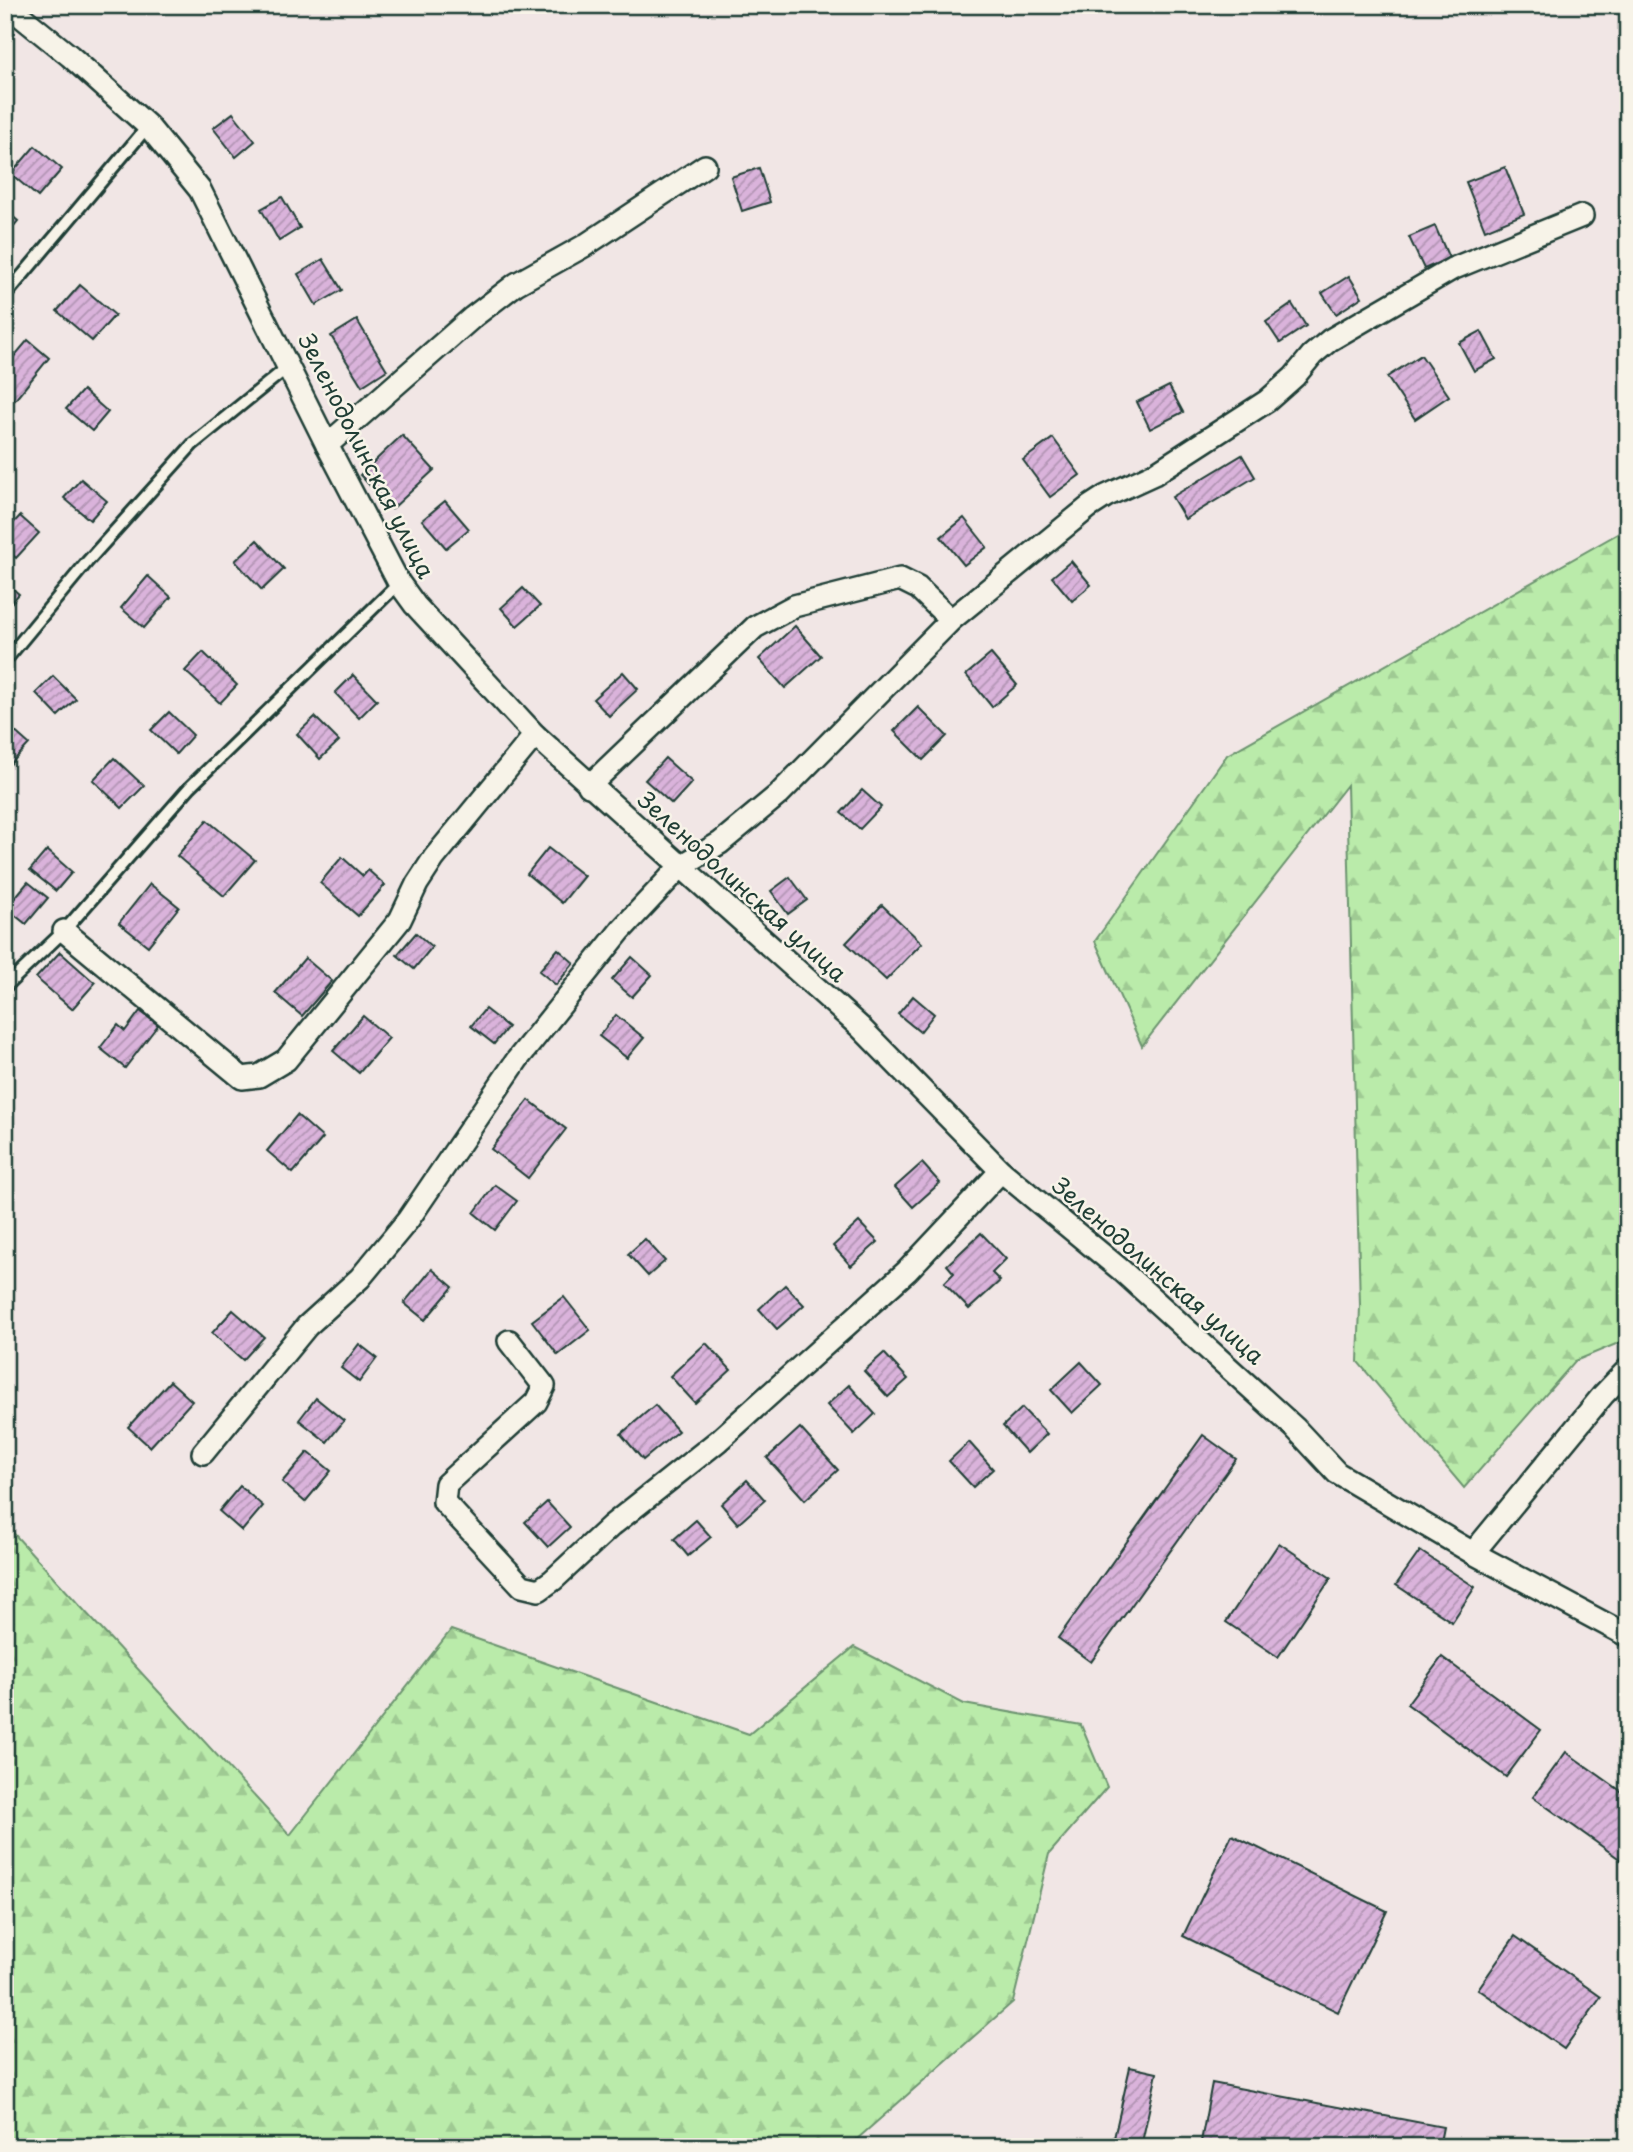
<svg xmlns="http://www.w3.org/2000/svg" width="1633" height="2152" viewBox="0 0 1633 2152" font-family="'Playpen Sans',sans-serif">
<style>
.forest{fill:url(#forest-firs);stroke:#6c946f;stroke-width:2}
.building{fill:url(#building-hatch);stroke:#1f3d34;stroke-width:2}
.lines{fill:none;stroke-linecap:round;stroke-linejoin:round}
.lane-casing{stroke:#1f3d34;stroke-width:16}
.street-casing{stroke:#1f3d34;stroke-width:26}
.lane{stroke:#f7f3e8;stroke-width:10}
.street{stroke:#f7f3e8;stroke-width:21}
.labels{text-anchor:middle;stroke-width:5;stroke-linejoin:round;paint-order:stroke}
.street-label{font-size:23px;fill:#1f3d34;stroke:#f7f3e8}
</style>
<defs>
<pattern id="forest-firs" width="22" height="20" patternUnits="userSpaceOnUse" patternTransform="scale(1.75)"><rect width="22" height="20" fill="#baebaa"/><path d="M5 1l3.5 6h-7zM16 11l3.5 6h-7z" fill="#9fca93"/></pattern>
<pattern id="building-hatch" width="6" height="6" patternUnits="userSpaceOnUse" patternTransform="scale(1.75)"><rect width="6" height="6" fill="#dab3db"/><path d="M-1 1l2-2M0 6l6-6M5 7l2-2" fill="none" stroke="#b093b2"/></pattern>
</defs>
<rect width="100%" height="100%" fill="#f1e6e5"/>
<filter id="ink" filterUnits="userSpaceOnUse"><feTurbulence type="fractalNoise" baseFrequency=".0143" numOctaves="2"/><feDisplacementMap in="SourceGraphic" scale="14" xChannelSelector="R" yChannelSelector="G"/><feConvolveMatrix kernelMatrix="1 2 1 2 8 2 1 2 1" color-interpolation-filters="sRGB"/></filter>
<g filter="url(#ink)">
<!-- forest -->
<g class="forest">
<polygon points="1628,528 1628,1339 1575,1361 1464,1488 1358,1362 1360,1306 1347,785 1142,1046 1095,941 1227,755"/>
<polygon points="5,1524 290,1835 451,1630 749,1734 854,1647 964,1704 1081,1725 1107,1787 1049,1854 1013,2002 848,2147 5,2147"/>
</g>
<!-- building -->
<g class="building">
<polygon points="233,113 255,141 236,157 213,128"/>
<polygon points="35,146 62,169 38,197 11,174"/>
<polygon points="1505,167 1524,214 1485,230 1466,182"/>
<polygon points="759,168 770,202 742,211 731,177"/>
<polygon points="282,197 300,228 279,241 261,209"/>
<polygon points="5,210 18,221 5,237"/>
<polygon points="1435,226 1449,258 1424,269 1409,237"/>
<polygon points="323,259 342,290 316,305 298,274"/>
<polygon points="1349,276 1362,297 1336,314 1322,293"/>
<polygon points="80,285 115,315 92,341 57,311"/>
<polygon points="1292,304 1306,326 1280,343 1266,322"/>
<polygon points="357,320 387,370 362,386 331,336"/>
<polygon points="1481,331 1496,359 1474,371 1459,343"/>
<polygon points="28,340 49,358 15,400 5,392 5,367"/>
<polygon points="1421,355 1449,396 1415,419 1387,377"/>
<polygon points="1169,386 1183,412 1150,429 1137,402"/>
<polygon points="83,390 108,412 92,431 66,409"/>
<polygon points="402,435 434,470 392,509 360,475"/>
<polygon points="1053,438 1080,475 1050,497 1023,460"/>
<polygon points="1242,455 1255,477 1185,519 1172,497"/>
<polygon points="81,479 107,501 90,520 64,498"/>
<polygon points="445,501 469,529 446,548 422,520"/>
<polygon points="20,516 39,533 16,558 5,548 5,532"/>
<polygon points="964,518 987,547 964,565 941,537"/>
<polygon points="257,540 284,569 262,590 235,561"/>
<polygon points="1071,561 1091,585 1072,601 1052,577"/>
<polygon points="148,576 171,597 144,628 121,608"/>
<polygon points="5,582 19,594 5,610"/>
<polygon points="523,588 540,606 517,626 501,608"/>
<polygon points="795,626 821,656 785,688 759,659"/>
<polygon points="203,652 237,685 220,703 185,671"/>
<polygon points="991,654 1017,685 992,707 966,675"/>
<polygon points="623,672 638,689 609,716 593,699"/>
<polygon points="353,675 377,700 359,718 335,693"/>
<polygon points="53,676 76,699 58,716 36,693"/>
<polygon points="918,707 947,736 923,760 894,731"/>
<polygon points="169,712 193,735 176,754 151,730"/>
<polygon points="315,717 339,741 320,759 297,734"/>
<polygon points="11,728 29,744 5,770 5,734"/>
<polygon points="114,758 144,786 122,808 93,780"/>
<polygon points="665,758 692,782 672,804 645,780"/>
<polygon points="862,790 881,807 860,829 841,813"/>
<polygon points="207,820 255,860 224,896 177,856"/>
<polygon points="548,848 584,876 562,903 527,874"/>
<polygon points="47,850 72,872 56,891 30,870"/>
<polygon points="342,857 363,876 368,870 385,885 358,916 320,883"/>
<polygon points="790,877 807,900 788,914 771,891"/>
<polygon points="28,882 48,898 26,924 6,908"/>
<polygon points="150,884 179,907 148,946 119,923"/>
<polygon points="882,905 922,943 886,980 846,943"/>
<polygon points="416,933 432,947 414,969 397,955"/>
<polygon points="558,949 574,963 556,985 539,971"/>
<polygon points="60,952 95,983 72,1009 36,978"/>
<polygon points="632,957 652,975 632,997 612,980"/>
<polygon points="305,958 332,981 302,1016 275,993"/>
<polygon points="913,996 934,1014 920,1032 898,1014"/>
<polygon points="485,1009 508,1027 494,1044 471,1026"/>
<polygon points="140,1011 158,1025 125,1068 100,1048 118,1025 125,1031"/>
<polygon points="616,1015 644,1038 627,1058 599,1036"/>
<polygon points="363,1016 389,1038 359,1073 333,1051"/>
<polygon points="529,1100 566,1129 528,1178 491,1149"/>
<polygon points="297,1115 323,1138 293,1173 267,1151"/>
<polygon points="922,1163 940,1183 913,1207 895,1187"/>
<polygon points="495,1185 517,1201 495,1230 474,1213"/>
<polygon points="859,1222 878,1242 851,1266 833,1246"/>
<polygon points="981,1233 1006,1259 992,1273 1000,1281 969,1309 944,1283 954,1273 947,1265"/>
<polygon points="645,1239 665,1261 648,1276 628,1254"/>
<polygon points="432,1269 453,1287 425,1320 404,1303"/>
<polygon points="785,1285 804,1305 777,1329 759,1309"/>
<polygon points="564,1297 590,1330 558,1355 532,1321"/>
<polygon points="233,1310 264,1337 243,1360 212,1333"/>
<polygon points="706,1343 731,1370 695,1403 670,1376"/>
<polygon points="359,1344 377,1358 359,1382 341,1368"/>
<polygon points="884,1353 908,1379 888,1397 864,1371"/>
<polygon points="1081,1362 1102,1385 1072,1413 1051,1390"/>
<polygon points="170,1381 192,1401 150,1447 128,1427"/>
<polygon points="849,1385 875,1414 854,1434 827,1405"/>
<polygon points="316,1398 344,1421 327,1442 299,1420"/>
<polygon points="655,1405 678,1431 643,1460 621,1434"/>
<polygon points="1022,1408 1047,1434 1027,1453 1003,1426"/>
<polygon points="800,1428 838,1470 805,1500 767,1458"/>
<polygon points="1203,1435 1236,1459 1091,1662 1058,1638"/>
<polygon points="969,1442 993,1469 973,1487 949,1461"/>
<polygon points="308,1452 331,1471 305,1502 282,1482"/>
<polygon points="747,1480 765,1500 738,1524 721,1504"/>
<polygon points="240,1486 263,1506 242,1531 219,1511"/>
<polygon points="547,1502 570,1527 548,1547 525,1522"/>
<polygon points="696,1520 711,1537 688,1556 674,1539"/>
<polygon points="1279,1543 1331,1578 1278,1657 1226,1622"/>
<polygon points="1420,1551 1475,1587 1452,1622 1396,1585"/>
<polygon points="1442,1657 1541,1730 1506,1777 1407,1704"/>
<polygon points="1566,1752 1628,1796 1628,1865 1533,1797"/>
<polygon points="1232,1835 1387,1911 1338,2012 1183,1936"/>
<polygon points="1515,1936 1601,1997 1564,2049 1478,1989"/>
<polygon points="1130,2067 1157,2073 1141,2147 1112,2147"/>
<polygon points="1212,2083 1443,2127 1439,2147 1200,2147"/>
</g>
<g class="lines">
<!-- lane casing -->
<g class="lane-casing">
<g id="lane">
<polyline points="5,296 148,126"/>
<polyline points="5,661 87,562 193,444 289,366"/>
<polyline points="5,987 64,931 190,787 399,583"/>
</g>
</g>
<!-- street casing -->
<g class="street-casing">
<g id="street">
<polyline points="7,5 70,56 148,126 200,190 327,445 399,583 415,605 535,735 860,1027 1001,1171 1121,1270 1295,1428 1337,1473 1473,1553 1628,1636"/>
<polyline points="327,445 473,317 516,284 584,246 705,166"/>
<polyline points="589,786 755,627 794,606 900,579 918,588 951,620"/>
<polyline points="64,931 242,1078 259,1076 286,1060 400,920 417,884 434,858 535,735"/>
<polyline points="509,1341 544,1386 536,1402 446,1484 444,1502 522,1586 539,1590 553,1580 611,1526 718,1441 907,1271 1001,1171"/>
<polyline points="203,1453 307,1326 360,1278 408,1220 517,1060 621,930 681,866 720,843 778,795 951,620 1089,507 1106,496 1154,474 1267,401 1294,377 1312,355 1330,340 1452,269 1582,216"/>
<polyline points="1473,1553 1603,1395 1628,1369"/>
</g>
</g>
<!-- lane -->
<use href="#lane" class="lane"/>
<!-- street -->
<use href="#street" class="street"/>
</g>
</g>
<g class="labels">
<!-- street labels -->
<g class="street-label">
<text transform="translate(366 456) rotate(63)" y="8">Зеленодолинская улица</text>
<text transform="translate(742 887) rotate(42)" y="8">Зеленодолинская улица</text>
<text transform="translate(1158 1271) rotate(41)" y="8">Зеленодолинская улица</text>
</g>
</g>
<!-- margin -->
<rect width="1633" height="2152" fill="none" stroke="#f7f3e8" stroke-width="28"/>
<rect x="14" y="14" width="1605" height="2124" fill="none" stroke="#1f3d34" stroke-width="2.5" filter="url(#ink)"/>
</svg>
